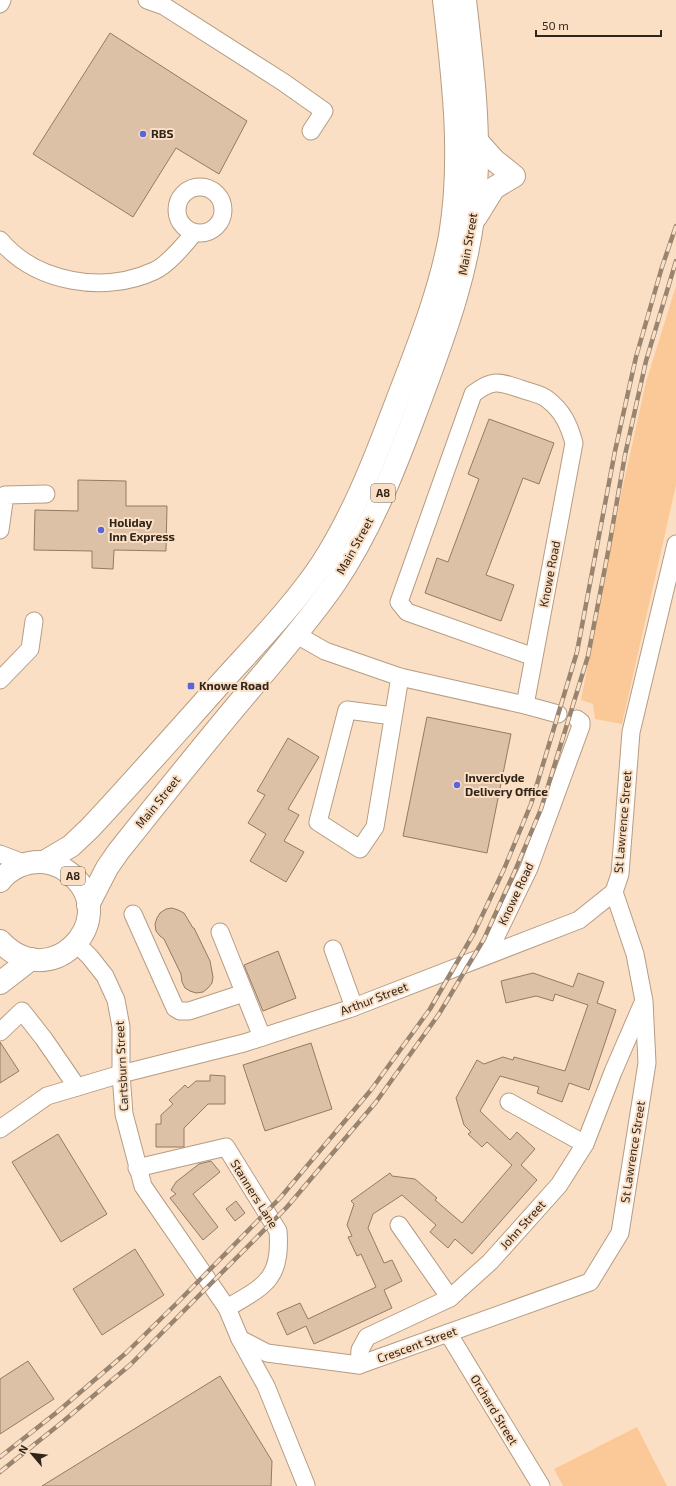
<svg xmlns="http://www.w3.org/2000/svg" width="676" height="1486" viewBox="0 0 676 1486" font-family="'Exo 2',sans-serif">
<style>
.green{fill:#fbc997}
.building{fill:#dcc1a7;stroke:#937a62}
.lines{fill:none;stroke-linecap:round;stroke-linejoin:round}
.minor-casing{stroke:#b69c82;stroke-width:19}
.highway-casing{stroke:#b69c82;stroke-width:24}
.minor{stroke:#fff;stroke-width:17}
.highway{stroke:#fff;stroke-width:22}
.rail-casing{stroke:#978471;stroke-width:4.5}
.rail{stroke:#fbdfc4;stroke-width:3;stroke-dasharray:9;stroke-linecap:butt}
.poi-dot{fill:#5a64db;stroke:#fbdfc4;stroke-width:1.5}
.labels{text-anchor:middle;stroke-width:4;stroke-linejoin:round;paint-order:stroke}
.shield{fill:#fbdfc4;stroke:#6d5d4e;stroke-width:1}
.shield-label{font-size:11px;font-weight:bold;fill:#30251b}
.poi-label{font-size:12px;font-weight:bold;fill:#30251b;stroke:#fbdfc4;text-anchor:start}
.street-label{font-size:12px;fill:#30251b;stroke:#fbdfc4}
</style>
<rect width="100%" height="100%" fill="#fbdfc4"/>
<!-- green -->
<g class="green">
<polygon points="676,286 676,485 622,724 595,719 593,704 581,700 621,495 646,382"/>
<polygon points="637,1427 667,1486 563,1486 554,1469"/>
</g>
<!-- building -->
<g class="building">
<polygon points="110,33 247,121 219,174 176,148 133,217 33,154"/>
<polygon points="489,419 554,443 539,484 523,478 486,575 514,585 501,621 425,593 437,558 448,562 479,479 468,474"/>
<polygon points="78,480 126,481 126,506 167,506 166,551 114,550 113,569 92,568 92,551 34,550 35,510 78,511"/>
<polygon points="427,717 511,734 487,853 403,836"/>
<polygon points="288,738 319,757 288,809 299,815 284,841 304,852 286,882 250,861 266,834 248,823 265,795 257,791"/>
<polygon points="172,908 178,910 184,913 193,928 194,928 210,961 213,977 212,983 208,988 203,992 196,993 190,991 185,988 182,982 181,974 164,939 160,936 156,931 155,924 157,918 160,913 166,909"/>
<polygon points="278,951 296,998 263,1011 244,965"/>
<polygon points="533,973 573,987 578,973 604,982 597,1003 616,1010 589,1090 569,1083 562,1102 537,1093 539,1087 500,1076 480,1111 510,1140 517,1132 535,1149 521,1165 537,1180 472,1254 455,1239 448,1248 430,1232 436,1225 402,1195 373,1214 368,1228 384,1263 392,1260 402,1281 384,1290 392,1308 314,1344 306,1326 287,1335 277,1313 300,1303 308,1319 376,1287 361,1254 357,1256 348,1237 352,1236 347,1225 354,1204 351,1201 390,1173 392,1176 415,1179 437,1198 435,1200 462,1223 512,1165 487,1142 482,1147 468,1134 471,1132 464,1125 456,1098 477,1060 484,1064 503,1057 513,1060 514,1057 565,1071 588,1005 555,994 553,1001 536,996 506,1003 501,981"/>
<polygon points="0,1042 19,1071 0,1083"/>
<polygon points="311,1043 332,1109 265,1131 243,1065"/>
<polygon points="210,1075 225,1076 225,1104 208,1104 184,1128 184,1147 156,1147 156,1124 161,1124 161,1115 173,1104 169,1100 185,1085 188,1088 196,1081 210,1081"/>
<polygon points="58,1134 107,1214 61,1242 12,1162"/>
<polygon points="211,1161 220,1172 193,1194 218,1227 203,1240 170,1198 176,1194 171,1190 176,1182 199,1164"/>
<polygon points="236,1201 245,1213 235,1221 226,1209"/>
<polygon points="135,1249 164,1295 102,1335 73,1289"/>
<polygon points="28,1361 54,1399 0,1434 0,1379"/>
<polygon points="220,1376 272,1461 271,1486 42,1486"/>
</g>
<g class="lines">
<!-- minor casing -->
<g class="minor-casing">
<g id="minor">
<polyline points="147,0 164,6 283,82 324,111 311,131"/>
<polyline points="0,4 2,0"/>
<circle cx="200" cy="210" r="23"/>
<path d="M 0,240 C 36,283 104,294 154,271 C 168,265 184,245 194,233"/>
<polyline points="0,530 5,495 46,494"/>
<polyline points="297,635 325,651 400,677 525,705 558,714"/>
<polyline points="0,680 30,649 34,621"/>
<path d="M 525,705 L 574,443 C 569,425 563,411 547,399 C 541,394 529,392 521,389 C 500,382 493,378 473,394 L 399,602 L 407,612 L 534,657"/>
<polyline points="393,716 347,710 318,822 360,849 375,827 400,677"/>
<polyline points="0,854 26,864"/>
<polyline points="133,914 175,1008 180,1011 189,1011 244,993"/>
<polyline points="220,932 262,1037"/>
<polyline points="76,943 90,957 105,976 116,1000 121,1027 121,1074 124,1114 143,1186 227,1308 240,1339 266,1386 306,1485"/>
<polyline points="333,949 354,1007"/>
<polyline points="487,955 529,868 581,726 581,722 577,719"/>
<polyline points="0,1032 22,1011 44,1039 77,1087"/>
<polyline points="509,1102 585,1144"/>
<polyline points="0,1129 47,1096 121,1074 244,1043 349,1009 579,920 614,892"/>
<path d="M 137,1168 L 226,1147 L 278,1231 C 282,1280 264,1286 227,1308"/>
<polyline points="399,1225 450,1298"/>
<polyline points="448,1333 541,1486"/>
<polyline points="240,1339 267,1353 359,1365 590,1282 620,1233 647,1063 644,1001 635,954 614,892 620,874 631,732 676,544"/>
<polyline points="359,1365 360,1350 367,1337 450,1298 490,1262 559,1185 585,1144 613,1072 642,1005"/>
</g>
</g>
<!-- highway casing -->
<g class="highway-casing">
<g id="highway">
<polyline points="476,217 494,188 514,176 494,160 478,142"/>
<path d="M 44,862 L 71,846 L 90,828 C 134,781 177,732 220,684 C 255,645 292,608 321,565 C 352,517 373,464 393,411 C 415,353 439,296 450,236 C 463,157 453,78 444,0"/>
<path d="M 0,881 C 10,868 26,861 43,862 C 55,863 66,869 75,878 C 119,922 50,995 0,941"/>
<path d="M 88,905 L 107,868 L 118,852 C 161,798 204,744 248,692 C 278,656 309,621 335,583 C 371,530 395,468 417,409 C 444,337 472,264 476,187 C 480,124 472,62 465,0"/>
<polyline points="0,983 31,959"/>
</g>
</g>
<!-- minor -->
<use href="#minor" class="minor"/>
<!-- highway -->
<use href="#highway" class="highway"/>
<!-- rail casing -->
<g class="rail-casing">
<g id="rail">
<polyline points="0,1457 56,1413 126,1353 178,1302 280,1198 371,1090 430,1009 474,933 504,869 531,804 577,652 615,451 636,357 662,267 676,226"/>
<polyline points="0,1472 60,1424 130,1365 287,1207 376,1102 439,1014 484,939 514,873 541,809 588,656 609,547 625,455 646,361 676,261"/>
</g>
</g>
<!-- rail -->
<use href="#rail" class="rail"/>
</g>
<!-- markers -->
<g class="poi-dot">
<circle cx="143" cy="134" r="4"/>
<circle cx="101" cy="530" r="4"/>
<rect x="187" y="682" width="8" height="8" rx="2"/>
<circle cx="457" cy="785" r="4"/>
</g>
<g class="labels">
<!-- shield labels -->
<g class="shield">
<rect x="371" y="484" width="24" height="18" rx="3"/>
<rect x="61" y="867" width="24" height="18" rx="3"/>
</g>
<g class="shield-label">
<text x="383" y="497">A8</text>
<text x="73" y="880">A8</text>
</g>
<!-- poi labels -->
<g class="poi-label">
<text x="151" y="138">RBS</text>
<text x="109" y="527">Holiday<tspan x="109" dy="14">Inn Express</tspan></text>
<text x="199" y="690">Knowe Road</text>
<text x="465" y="782">Inverclyde<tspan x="465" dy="14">Delivery Office</tspan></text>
</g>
<!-- street labels -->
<g class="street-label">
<text transform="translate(468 244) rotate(-80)" y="4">Main Street</text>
<text transform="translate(355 546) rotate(-61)" y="4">Main Street</text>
<text transform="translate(550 574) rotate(-79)" y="4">Knowe Road</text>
<text transform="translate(158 802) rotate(-51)" y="4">Main Street</text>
<text transform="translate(623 822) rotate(-85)" y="4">St Lawrence Street</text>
<text transform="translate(516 894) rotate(-65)" y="4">Knowe Road</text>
<text transform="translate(374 999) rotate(-21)" y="4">Arthur Street</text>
<text transform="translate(122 1066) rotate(-93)" y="4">Cartsburn Street</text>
<text transform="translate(633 1152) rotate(-81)" y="4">St Lawrence Street</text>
<text transform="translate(254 1194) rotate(58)" y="4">Stanners Lane</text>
<text transform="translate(523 1225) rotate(-48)" y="4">John Street</text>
<text transform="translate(417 1345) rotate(-20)" y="4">Crescent Street</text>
<text transform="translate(494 1410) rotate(59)" y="4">Orchard Street</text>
</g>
</g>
<!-- north arrow -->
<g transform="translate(32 1454) rotate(298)" stroke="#fbdfc4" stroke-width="3" paint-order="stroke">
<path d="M0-3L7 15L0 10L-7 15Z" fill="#30251b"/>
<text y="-6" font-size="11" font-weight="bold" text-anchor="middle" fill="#30251b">N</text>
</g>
<!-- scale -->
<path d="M536 30v6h125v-6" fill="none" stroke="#30251b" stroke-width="2"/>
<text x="542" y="30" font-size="12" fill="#30251b" stroke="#fbdfc4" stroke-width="3" paint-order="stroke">50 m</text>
</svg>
